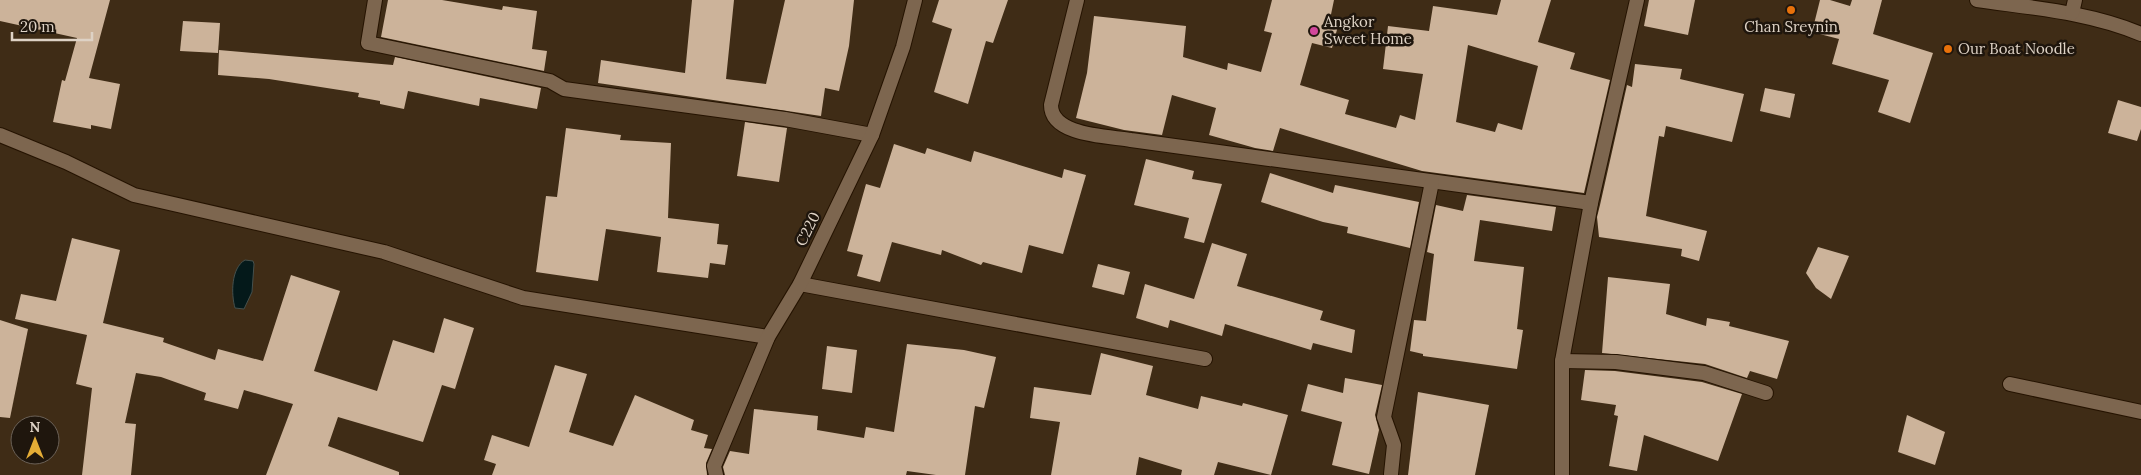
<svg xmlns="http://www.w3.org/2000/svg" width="2141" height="475" viewBox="0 0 2141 475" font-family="Lora,serif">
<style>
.water{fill:#04191a;stroke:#45504d}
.building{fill:#ccb39a;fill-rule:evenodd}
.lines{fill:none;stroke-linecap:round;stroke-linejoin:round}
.minor-casing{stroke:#251300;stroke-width:16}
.minor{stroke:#7d664f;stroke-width:14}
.food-dot{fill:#e8710a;stroke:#1f160d;stroke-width:2}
.hotel-dot{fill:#d1479c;stroke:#1f160d;stroke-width:2}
.labels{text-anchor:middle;stroke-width:5;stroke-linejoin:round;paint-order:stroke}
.poi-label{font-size:15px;fill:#ded2c5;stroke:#1f160d;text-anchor:start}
.street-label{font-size:15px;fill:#ded2c5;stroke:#1f160d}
</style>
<rect width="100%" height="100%" fill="#3f2c16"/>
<!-- water -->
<path class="water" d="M 245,260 L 253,261 L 254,264 L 252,292 L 244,309 L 235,308 C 231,294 231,268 245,260 Z"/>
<!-- building -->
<g class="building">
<polygon points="0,0 110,0 89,78 120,84 111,129 91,125 91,129 53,122 62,80 65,81 77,38 0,21"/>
<polygon points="388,0 442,0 502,10 503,6 537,11 532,49 547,51 544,71 381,37"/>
<polygon points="692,0 734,0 726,79 766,84 785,0 854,0 849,46 839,91 825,88 821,116 598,83 601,60 685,73"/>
<polygon points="939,0 1008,0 993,43 986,41 968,104 934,92 952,29 932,22"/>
<path d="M 1272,0 L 1334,0 L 1329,24 L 1338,26 L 1332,48 L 1312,43 L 1300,85 L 1349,100 L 1345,114 L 1396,128 L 1400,115 L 1415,120 L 1423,74 L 1383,69 L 1388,26 L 1429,31 L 1433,6 L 1497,15 L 1501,0 L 1551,0 L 1538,42 L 1575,53 L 1570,69 L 1610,80 L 1584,193 L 1422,171 L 1280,128 L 1273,151 L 1255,148 L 1209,135 L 1216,108 L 1172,95 L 1162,135 L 1124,130 L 1076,118 L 1087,73 L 1094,16 L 1186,26 L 1183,57 L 1227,70 L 1228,63 L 1261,72 L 1272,33 L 1264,31 ZM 1468,45 L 1538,66 L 1522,130 L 1498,123 L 1495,132 L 1456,122 Z"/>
<polygon points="1649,0 1695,0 1688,35 1644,26"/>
<polygon points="1820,0 1830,0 1850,6 1852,0 1882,0 1873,34 1933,53 1910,123 1878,112 1889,80 1832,64 1839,39 1812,32"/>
<polygon points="183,21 220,23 218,53 180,51"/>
<polygon points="219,50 393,65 395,57 541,88 537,109 480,98 479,106 408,91 404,109 380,104 380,101 358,97 359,93 269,79 218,75"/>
<polygon points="1635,64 1682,69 1680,79 1744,94 1732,142 1666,126 1664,137 1659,136 1646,216 1707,231 1699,261 1681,256 1682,249 1599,237 1597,217 1600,205 1627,85 1632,87"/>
<polygon points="1765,88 1795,94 1790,118 1760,111"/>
<polygon points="2118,100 2141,107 2141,129 2137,141 2108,133"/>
<polygon points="745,122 787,128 779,182 737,176"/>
<polygon points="566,128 621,135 620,140 671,143 668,218 719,224 717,244 728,245 725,265 710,263 708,278 657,272 661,237 606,229 598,281 536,272 546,196 557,197"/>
<polygon points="894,144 925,154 927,148 971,162 974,151 1062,178 1064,169 1086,175 1063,254 1029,245 1022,273 983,262 981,265 942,250 941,255 892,242 880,282 857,276 863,255 847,251 866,184 880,188"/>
<polygon points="1146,159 1194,171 1192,179 1222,184 1204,243 1184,238 1189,218 1134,205"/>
<polygon points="1270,173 1333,193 1335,185 1419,202 1410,248 1347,233 1348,227 1323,222 1261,202"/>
<polygon points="1467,195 1556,207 1552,231 1480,220 1474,261 1524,267 1517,329 1523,330 1517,369 1423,356 1423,354 1410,351 1414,320 1426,321 1434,254 1427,252 1436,205 1463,211"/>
<polygon points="72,238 120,250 103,323 164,338 163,342 215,360 218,349 263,361 291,275 340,291 314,371 377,391 393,340 434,353 444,318 474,328 455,389 442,385 423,442 338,417 328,446 399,472 399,475 266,475 293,404 244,390 238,409 204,400 206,393 161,377 136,373 125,423 136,424 131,475 82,475 92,388 76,384 87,335 15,319 21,294 56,301"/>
<polygon points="1212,243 1247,254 1237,286 1323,311 1320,320 1355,330 1352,353 1313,343 1311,350 1225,324 1222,336 1170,320 1168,328 1136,318 1145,284 1194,299"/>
<polygon points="1818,247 1849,256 1831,299 1816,288 1806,273"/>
<polygon points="1098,264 1130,272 1124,295 1092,287"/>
<polygon points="1608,277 1670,284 1666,314 1706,326 1707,318 1730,322 1729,326 1789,341 1777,379 1750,371 1747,378 1705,364 1602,353"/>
<polygon points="0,320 28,329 10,418 0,417"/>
<polygon points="907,344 964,350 996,357 984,408 975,406 965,475 936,475 907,471 906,475 725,475 723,467 730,451 749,454 754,409 818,416 817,430 864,438 866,427 894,432"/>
<polygon points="827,346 857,350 852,393 822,389"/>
<polygon points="1101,353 1153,366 1146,395 1198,409 1201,396 1242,406 1243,403 1288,415 1271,475 1218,462 1214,475 1181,475 1182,470 1139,457 1136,475 1051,475 1060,422 1030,418 1034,387 1091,395"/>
<polygon points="555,365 587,374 569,432 613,446 635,395 694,420 691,430 708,435 704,448 712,449 706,463 707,475 492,475 496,464 484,460 492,435 529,447"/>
<polygon points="1585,370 1615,371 1702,382 1742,394 1718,461 1644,435 1637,471 1609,466 1618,416 1614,415 1616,405 1581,400"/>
<polygon points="1345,378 1382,385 1375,415 1379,430 1369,474 1332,465 1342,422 1301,411 1308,384 1343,393"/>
<polygon points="1418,392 1489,405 1475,475 1408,475"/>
<polygon points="1907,415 1945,432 1935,465 1898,452"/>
</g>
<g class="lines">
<!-- minor casing -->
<g class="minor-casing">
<g id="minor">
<polyline points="375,0 368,43 550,81 564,89 785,119 872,135"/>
<path d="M 1077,0 L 1051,105 C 1051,136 1108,136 1131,140 L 1591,203"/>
<path d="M 1977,0 C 2032,8 2089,12 2141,34"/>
<polyline points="2072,13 2075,0"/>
<polyline points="0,135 66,162 134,195 384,252 523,298 768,337"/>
<polyline points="800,284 1205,359"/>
<polyline points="1562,361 1616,362 1704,373 1766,393"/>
<polyline points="2010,384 2141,412"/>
<polyline points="1391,474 1394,445 1384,417 1432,182"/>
<polyline points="716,475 714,466 768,337 800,284 872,135 903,47 915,0"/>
<polyline points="1562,475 1562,361 1591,203 1637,0"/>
</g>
</g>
<!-- minor -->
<use href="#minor" class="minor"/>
</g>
<!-- markers -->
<g class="food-dot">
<circle cx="1791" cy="10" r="5"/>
<circle cx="1948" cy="49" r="5"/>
</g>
<circle class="hotel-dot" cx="1314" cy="31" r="5"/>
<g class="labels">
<!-- poi labels -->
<g class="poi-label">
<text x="1324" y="27">Angkor<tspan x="1324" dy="17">Sweet Home</tspan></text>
<text x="1791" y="32" text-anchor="middle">Chan Sreynin</text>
<text x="1958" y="54">Our Boat Noodle</text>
</g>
<!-- street labels -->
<g class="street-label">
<text transform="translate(808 229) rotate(-64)" y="5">C220</text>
</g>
</g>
<!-- north arrow -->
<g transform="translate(35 440)"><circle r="24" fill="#1f160d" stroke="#6b6157"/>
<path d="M0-4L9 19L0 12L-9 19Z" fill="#e5ad36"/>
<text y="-8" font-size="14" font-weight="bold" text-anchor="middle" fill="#ded2c5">N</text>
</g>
<!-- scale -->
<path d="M12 32v8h80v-8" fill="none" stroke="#ded2c5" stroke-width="2.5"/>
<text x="20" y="32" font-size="15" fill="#ded2c5" stroke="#1f160d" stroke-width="4" paint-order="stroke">20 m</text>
</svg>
